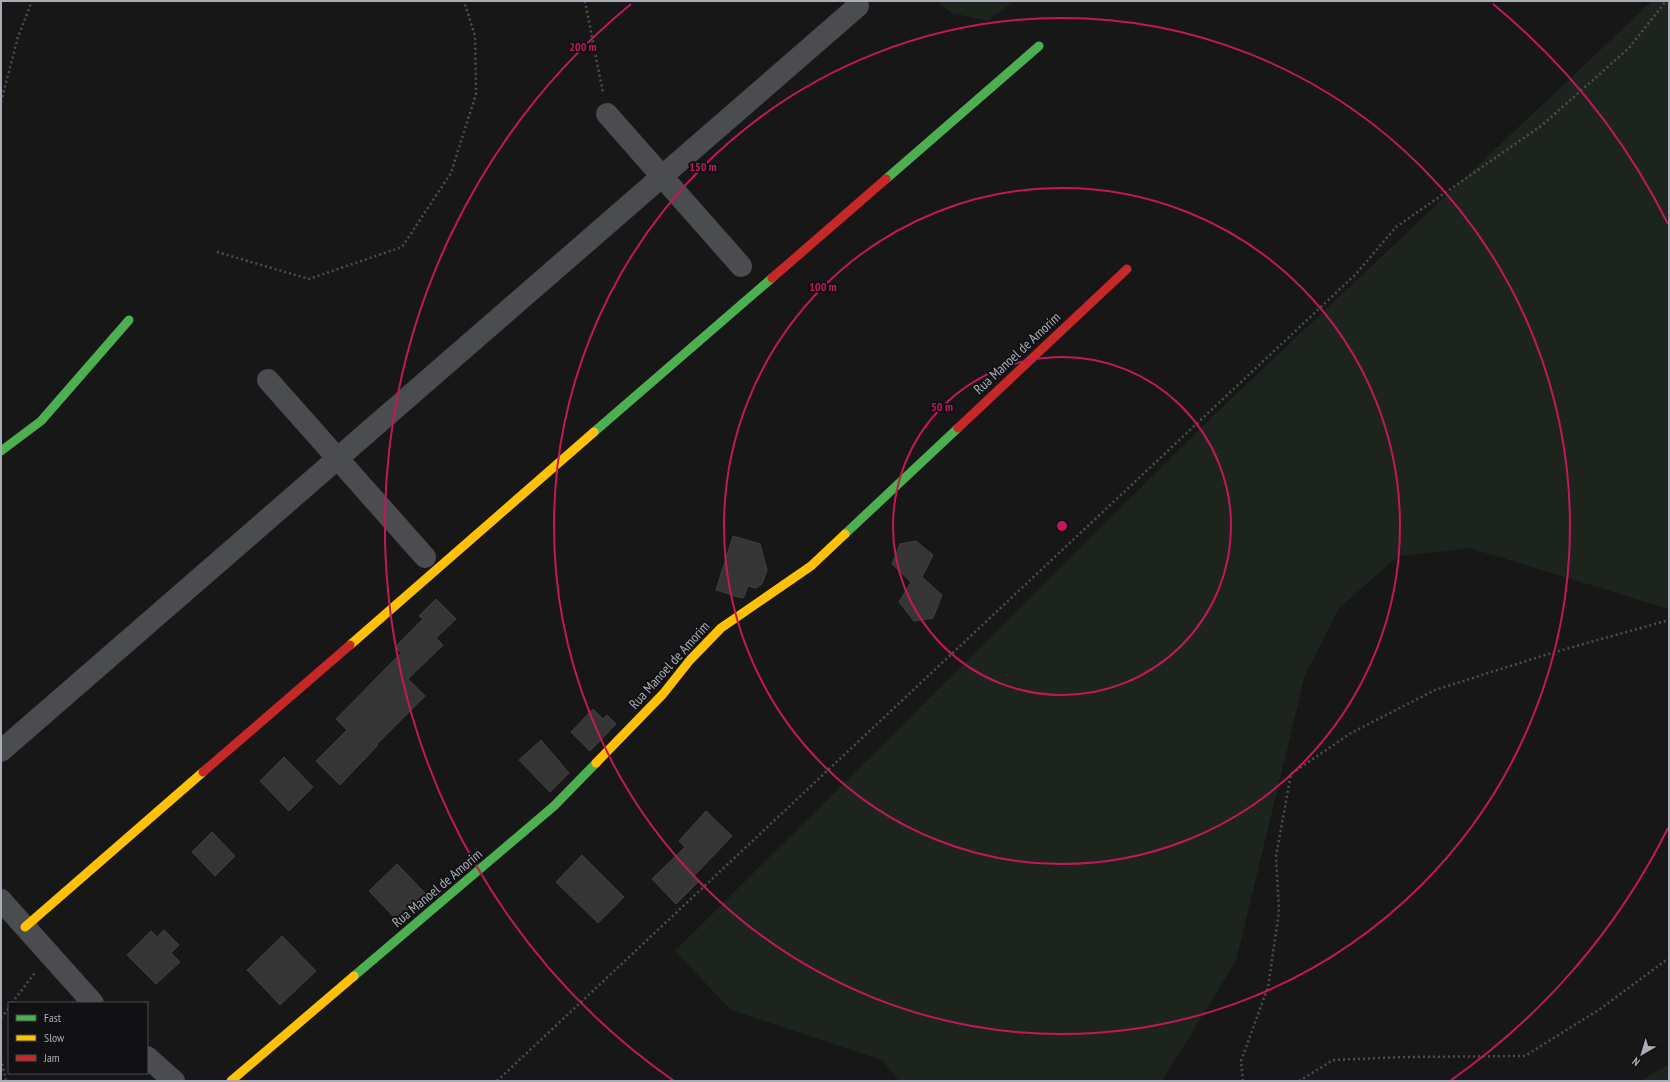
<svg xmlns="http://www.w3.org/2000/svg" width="1670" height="1082" viewBox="0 0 1670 1082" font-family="'PT Sans Narrow',sans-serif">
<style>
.green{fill:#1d241e}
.building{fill:#353536;stroke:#3f4043}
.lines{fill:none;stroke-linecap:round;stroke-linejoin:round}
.path{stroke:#4d4e52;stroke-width:2.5;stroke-dasharray:2 3;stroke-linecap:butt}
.street{stroke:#4b4c50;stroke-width:22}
.fast{stroke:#4caf50;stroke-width:9}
.slow{stroke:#ffc107;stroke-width:9}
.jam{stroke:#c62828;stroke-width:9}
.ring{fill:none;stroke:#c2185b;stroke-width:2}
.labels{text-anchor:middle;stroke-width:4;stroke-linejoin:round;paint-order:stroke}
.street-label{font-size:14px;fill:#a8adb8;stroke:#111113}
.centre{fill:#c2185b;stroke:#111113;stroke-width:2}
.ring-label{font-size:12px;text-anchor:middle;font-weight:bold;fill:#c2185b;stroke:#111113;stroke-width:4;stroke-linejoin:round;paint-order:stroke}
</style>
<rect width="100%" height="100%" fill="#171717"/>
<!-- green -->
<g class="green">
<polygon points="936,1 1014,1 988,21 952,13"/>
<polygon points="1652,1 1669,1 1669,609 1470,548 1398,556 1339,608 1305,675 1236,961 1162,1081 899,1081 882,1060 731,1010 675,951 1213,416"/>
<polygon points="1669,1064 1669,1081 1641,1081"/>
</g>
<!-- building -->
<g class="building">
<polygon points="733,536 760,544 767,570 762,584 756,588 748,586 744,597 742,598 716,590"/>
<polygon points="916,541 933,555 922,577 942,595 933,618 914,621 899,602 911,582 892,564 900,544"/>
<polygon points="436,599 456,619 436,638 443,645 408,679 425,696 377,744 378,745 340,785 316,761 347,730 336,719 401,653 395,647 423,619 419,616"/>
<polygon points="593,709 603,719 607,715 616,724 590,751 571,732"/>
<polygon points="541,740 569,773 550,792 519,760"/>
<polygon points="284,757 313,787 289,811 260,781"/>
<polygon points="706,811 732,836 693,877 698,882 676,904 652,879 685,847 679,841"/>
<polygon points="212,832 235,856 215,876 192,852"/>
<polygon points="582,855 624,897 598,923 556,882"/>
<polygon points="397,864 425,893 397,920 369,891"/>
<polygon points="164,930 179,945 171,953 180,962 156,984 127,955 151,931 157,937"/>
<polygon points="282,936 316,971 280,1005 247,970"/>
</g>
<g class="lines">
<!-- path -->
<g class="path">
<polyline points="585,1 603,93"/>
<polyline points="1,102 18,37 32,1"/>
<polyline points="217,252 309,279 402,247 451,173 476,94 475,36 464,1"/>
<polyline points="12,1003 36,971"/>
<polyline points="1,1018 9,1008"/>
<polyline points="1,1059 6,1081"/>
<polyline points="497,1081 1356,274 1396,227 1541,126 1629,48 1666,1"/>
<polyline points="1243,1081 1241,1061 1268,987 1279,912 1276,856 1291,774 1351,733 1435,690 1548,654 1669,620"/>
<polyline points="1299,1081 1333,1060 1404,1057 1525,1056 1600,1009 1669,958"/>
</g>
<!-- street -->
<g class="street">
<polyline points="607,114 741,266"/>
<polyline points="268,380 425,557"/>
<polyline points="1,751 858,6"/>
<polyline points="1,900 93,1003"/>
<polyline points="147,1057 174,1081"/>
</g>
<!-- fast -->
<g class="fast">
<polyline points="886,179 1039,46"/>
<polyline points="594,432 772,278"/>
<polyline points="1,451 41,421 129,320"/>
<polyline points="845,534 958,428"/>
<polyline points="354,976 554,806 596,763"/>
</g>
<!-- slow -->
<g class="slow">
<polyline points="350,645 594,432"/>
<polyline points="596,763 663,694 690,660 721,628 811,566 845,534"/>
<polyline points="25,927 203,772"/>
<polyline points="231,1081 354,976"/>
</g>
<!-- jam -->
<g class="jam">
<polyline points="772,278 886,179"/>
<polyline points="958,428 1127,269"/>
<polyline points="203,772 350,645"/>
</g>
</g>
<!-- distance rings -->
<g class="ring">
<circle cx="1062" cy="526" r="169"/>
<circle cx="1062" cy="526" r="338"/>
<circle cx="1062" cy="526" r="508"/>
<path d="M1668 828A677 677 0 0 1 1450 1081M674 1081A677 677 0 0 1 631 4M1493 4A677 677 0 0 1 1668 224"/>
</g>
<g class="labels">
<!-- street labels -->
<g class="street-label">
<text transform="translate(1017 353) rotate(-43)" y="5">Rua Manoel de Amorim</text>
<text transform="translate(669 665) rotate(-48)" y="5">Rua Manoel de Amorim</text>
<text transform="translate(437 888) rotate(-40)" y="5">Rua Manoel de Amorim</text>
</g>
</g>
<circle cx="1062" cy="526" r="6" class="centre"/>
<g class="ring-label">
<text x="583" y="51">200 m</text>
<text x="703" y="171">150 m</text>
<text x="823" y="291">100 m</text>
<text x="942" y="411">50 m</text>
</g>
<!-- border -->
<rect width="1670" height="1082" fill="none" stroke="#a8adb8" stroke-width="4"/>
<!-- legend -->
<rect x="8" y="1002" width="140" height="72" fill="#111113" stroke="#4d4f55"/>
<rect x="16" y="1015" width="20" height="6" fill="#4caf50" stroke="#4d4f55"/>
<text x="44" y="1022" font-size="12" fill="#a8adb8">Fast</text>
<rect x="16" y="1035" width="20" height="6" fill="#ffc107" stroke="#4d4f55"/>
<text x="44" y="1042" font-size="12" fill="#a8adb8">Slow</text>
<rect x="16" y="1055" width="20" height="6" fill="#c62828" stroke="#4d4f55"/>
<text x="44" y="1062" font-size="12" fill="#a8adb8">Jam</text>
<!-- north arrow -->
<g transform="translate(1642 1054) rotate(218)" stroke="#111113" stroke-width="3" paint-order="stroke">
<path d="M0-3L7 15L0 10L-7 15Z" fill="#a8adb8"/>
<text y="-6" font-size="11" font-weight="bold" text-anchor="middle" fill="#a8adb8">N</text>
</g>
</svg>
